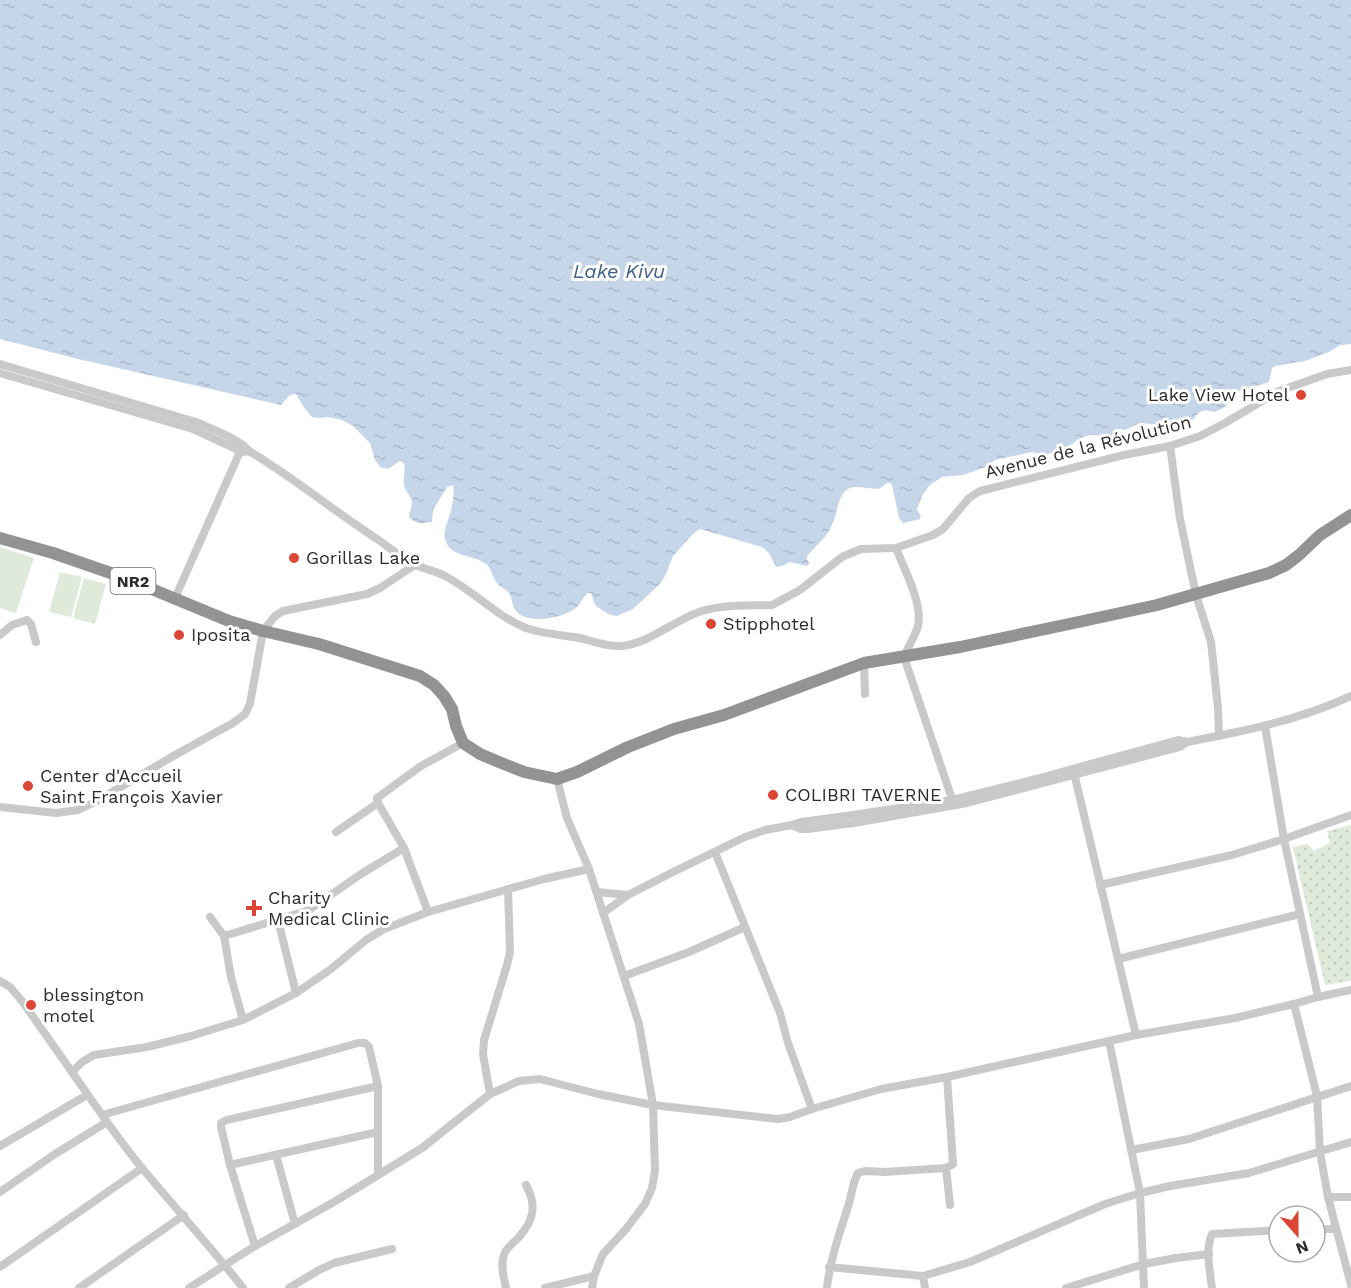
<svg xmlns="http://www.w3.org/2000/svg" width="1351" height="1288" viewBox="0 0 1351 1288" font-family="'Work Sans',sans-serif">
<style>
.grass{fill:url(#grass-dots)}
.park{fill:#e0eada}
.water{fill:url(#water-ripples)}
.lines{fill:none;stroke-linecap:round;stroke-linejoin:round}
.minor{stroke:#c9c9c9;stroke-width:8}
.highway{stroke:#939393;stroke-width:12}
.poi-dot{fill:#dd4534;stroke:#fff;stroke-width:2}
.labels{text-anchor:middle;stroke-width:6;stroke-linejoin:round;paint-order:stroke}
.shield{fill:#fff;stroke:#6b6b6b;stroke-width:1.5}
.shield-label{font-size:16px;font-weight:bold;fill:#2c2c2c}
.poi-label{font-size:18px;fill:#2c2c2c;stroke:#fff;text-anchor:start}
.street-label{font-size:18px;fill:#2c2c2c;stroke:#fff}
.water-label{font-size:20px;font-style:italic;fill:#3e608a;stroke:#fff}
</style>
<defs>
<pattern id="grass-dots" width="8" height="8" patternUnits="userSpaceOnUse" patternTransform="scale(1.5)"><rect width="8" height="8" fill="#e0eada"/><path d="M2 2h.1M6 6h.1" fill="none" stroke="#c0c9bb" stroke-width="1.8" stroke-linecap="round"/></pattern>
<pattern id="water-ripples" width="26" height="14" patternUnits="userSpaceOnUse" patternTransform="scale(1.5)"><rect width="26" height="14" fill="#c6d6e9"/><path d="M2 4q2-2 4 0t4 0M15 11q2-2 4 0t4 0" fill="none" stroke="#aab8c8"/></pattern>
</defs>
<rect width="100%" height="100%" fill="#fff"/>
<!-- grass -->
<polygon class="grass" points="1351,825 1351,981 1325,985 1293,847 1308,844 1314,851 1330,843 1327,831"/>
<!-- park -->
<g class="park">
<polygon points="0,547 34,558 16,613 0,608"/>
<polygon points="60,572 82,577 71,617 49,612"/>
<polygon points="84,578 106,584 95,624 73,618"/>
</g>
<!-- water -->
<path class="water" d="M 0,0 L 1351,0 L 1351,344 L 1340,345 L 1329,352 L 1305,361 L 1275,366 L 1272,368 L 1269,382 L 1234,393 L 1231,396 L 1225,407 L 1215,412 C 1195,406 1198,418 1186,427 L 1140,423 L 1125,430 L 1121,429 L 1117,430 L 1114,437 C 1107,439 1102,436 1095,435 C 1080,434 1071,446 1060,453 L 1054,452 L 1044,455 L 1032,452 L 995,460 L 986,467 L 963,475 L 942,477 L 930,485 L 923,494 L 917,509 L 921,517 L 920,519 L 903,523 L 899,518 L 892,485 L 891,483 L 887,483 L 879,489 C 871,489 859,485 850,488 C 840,491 838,508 835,517 C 828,538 821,540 807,556 L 807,559 L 809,563 L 807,566 L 790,562 L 782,566 L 776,567 L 769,553 L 762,547 L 700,529 L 694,533 L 673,556 L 666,574 L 660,584 L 633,609 L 617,616 L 611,615 L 603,611 L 595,605 L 591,593 L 588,593 C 583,597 581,603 577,607 C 564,618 530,625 517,612 C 511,606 513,597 508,592 C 505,588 500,587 497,583 C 492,577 492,569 486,564 C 472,554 450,558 445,539 C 443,531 447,524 449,517 C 452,507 455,495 453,485 L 447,487 L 433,510 L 432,522 C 423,524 415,524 409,517 C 409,512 412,508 412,502 C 411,495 404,491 404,484 C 403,476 406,470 404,463 L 400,461 L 388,469 L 380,467 L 375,460 L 370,443 L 353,426 L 342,420 L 329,417 L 317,418 L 312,417 L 305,409 L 296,394 L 290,395 L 281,405 L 78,359 L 0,339 Z"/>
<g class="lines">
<!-- minor -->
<g class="minor">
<path d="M 0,364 L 196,422 C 212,429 238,438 249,451 C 294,478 334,511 377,539 C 390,548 402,558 415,565 C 425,569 436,571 445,576 C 474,591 496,616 526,628 C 543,634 562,635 580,638 C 593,641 606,647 620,646 C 647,645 673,621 699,612 C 722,604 748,606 772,605 L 800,590 L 842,557 L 861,549 L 896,548 L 933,535 L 943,529 L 969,498 L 980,491 L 1124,455 L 1170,446 L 1200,436 L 1225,423 L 1279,391 L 1327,374 L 1351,370"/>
<polyline points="0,373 193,429 243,452 249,451"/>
<polyline points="1170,446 1180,519 1196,595 1211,642 1218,708 1219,736"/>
<path d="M 896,548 C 904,569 923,603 918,626 C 915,636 908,647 904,657 L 953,802"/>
<polyline points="175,598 243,445"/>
<polyline points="0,635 12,625 27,620 31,624 36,642"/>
<polyline points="864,663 865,694"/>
<polyline points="1265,726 1284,839 1318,997"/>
<polyline points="1074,773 1136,1035"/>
<polyline points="557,779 567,818 589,869 639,1024 653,1105 655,1171 652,1188 645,1204 626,1229 603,1254 594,1276 592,1288"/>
<polyline points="378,803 404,848 428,912"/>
<polyline points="0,807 56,813 78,810 97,801 175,755 233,723 245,714 250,704 263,631 275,616 283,611 367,594 380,588 415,565"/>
<polyline points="792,825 801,829 807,829 854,823 967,803 1180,747 1187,742"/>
<polyline points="336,832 378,803 377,798 421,766 463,743"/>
<polyline points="715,852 780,1013 788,1043 812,1109"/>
<polyline points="1100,885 1232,855 1284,839 1351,815"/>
<polyline points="597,892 628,895"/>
<path d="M 603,913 L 628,895 L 673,872 L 745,837 L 765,830 L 792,825 L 801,822 L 853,815 L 952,800 L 1036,779 L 1178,740 L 1187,742 C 1244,731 1297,721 1351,696"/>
<polyline points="210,917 224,936 231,977 243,1020"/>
<polyline points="278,920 296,993"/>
<polyline points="224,936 309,910 361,874 404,848"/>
<polyline points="1118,959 1300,914"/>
<polyline points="624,976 689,952 745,927"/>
<polyline points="0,981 10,987 22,1001 72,1072"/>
<polyline points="1294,1004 1317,1096 1320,1152 1328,1197 1351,1285"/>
<polyline points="1109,1041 1140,1193 1144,1288"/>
<polyline points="490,1094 483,1054 484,1040 507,965 510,952 508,889"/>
<polyline points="102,1115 358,1043 365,1043 369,1047 378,1086 378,1175"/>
<polyline points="0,1146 87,1095"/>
<polyline points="1131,1150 1189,1139 1351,1086"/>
<polyline points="276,1155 295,1224"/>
<polyline points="230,1165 378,1132"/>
<polyline points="946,1168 950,1205"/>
<polyline points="0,1192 55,1154 107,1122"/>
<polyline points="1328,1197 1351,1197"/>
<polyline points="1315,1229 1336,1229"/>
<polyline points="255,1246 230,1165 221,1127 221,1123 227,1120 378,1086"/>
<polyline points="0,1267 142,1168"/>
<polyline points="829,1267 923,1276 970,1262 1105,1204 1140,1193 1170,1186 1249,1173 1351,1142"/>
<polyline points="923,1276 925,1288"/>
<polyline points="79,1288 184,1215"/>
<polyline points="189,1288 255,1246 334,1202 422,1148 490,1094 519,1081 540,1079 598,1094 653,1105 778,1119 790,1117 812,1109 881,1089 947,1077 1136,1035 1235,1018 1294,1004 1318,997 1351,990"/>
<path d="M 243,1288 C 211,1247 176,1209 142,1168 C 117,1138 95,1105 72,1072 L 82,1062 L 94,1055 L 147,1047 L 191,1036 L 243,1020 L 296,993 L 331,969 L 366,940 L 384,929 L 428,912 L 544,879 L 589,869"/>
<polyline points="289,1288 319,1270 334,1263 392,1249"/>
<path d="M 506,1288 C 504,1278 500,1265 504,1255 C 506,1247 514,1243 519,1237 C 534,1220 537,1205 526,1185"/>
<polyline points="545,1288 594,1276"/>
<path d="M 827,1288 C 830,1258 841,1230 850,1200 C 852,1191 853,1182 858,1173 L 865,1171 L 885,1172 L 946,1168 L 953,1164 L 947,1077"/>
<polyline points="1066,1288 1144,1264 1176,1258 1209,1254"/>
<path d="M 1212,1288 C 1210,1272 1205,1249 1212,1234 L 1279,1230"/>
</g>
<!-- highway -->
<polyline class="highway" points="0,538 53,553 125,578 229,621 263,631 319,644 420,676 434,685 444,696 452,709 456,726 463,743 480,754 499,762 524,772 557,779 577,772 628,747 674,729 724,715 864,663 960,647 1074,623 1157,605 1269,573 1286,565 1299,555 1320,535 1351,515"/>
</g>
<!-- markers -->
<g class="poi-dot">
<circle cx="1301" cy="395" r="6"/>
<circle cx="294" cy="558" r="6"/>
<circle cx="711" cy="624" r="6"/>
<circle cx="179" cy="635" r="6"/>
<circle cx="28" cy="786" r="6"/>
<circle cx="773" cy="795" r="6"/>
<path d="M251 899h6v6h6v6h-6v6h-6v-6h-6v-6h6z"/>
<circle cx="31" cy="1005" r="6"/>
</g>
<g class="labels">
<!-- shield labels -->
<rect class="shield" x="110.5" y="568" width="45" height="26" rx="4.5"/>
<g class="shield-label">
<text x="133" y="587">NR2</text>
</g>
<!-- poi labels -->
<g class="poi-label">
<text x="1289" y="401" text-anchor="end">Lake View Hotel</text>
<text x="306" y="564">Gorillas Lake</text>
<text x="723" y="630">Stipphotel</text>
<text x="191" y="641">Iposita</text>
<text x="40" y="782">Center d'Accueil<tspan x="40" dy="21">Saint François Xavier</tspan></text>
<text x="785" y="801">COLIBRI TAVERNE</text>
<text x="268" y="904">Charity<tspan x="268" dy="21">Medical Clinic</tspan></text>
<text x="43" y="1001">blessington<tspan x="43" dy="21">motel</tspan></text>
</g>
<!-- street labels -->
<g class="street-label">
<text transform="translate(1088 447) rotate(-14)" y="6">Avenue de la Révolution</text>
</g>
<!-- water labels -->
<g class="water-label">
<text x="619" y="278">Lake Kivu</text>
</g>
</g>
<!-- north arrow -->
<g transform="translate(1297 1234) rotate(159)"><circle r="28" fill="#ffffff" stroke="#ababab" stroke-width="1.5"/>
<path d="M0-4.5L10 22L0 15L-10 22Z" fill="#dd4534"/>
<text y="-9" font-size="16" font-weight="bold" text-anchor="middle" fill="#2c2c2c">N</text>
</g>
</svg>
